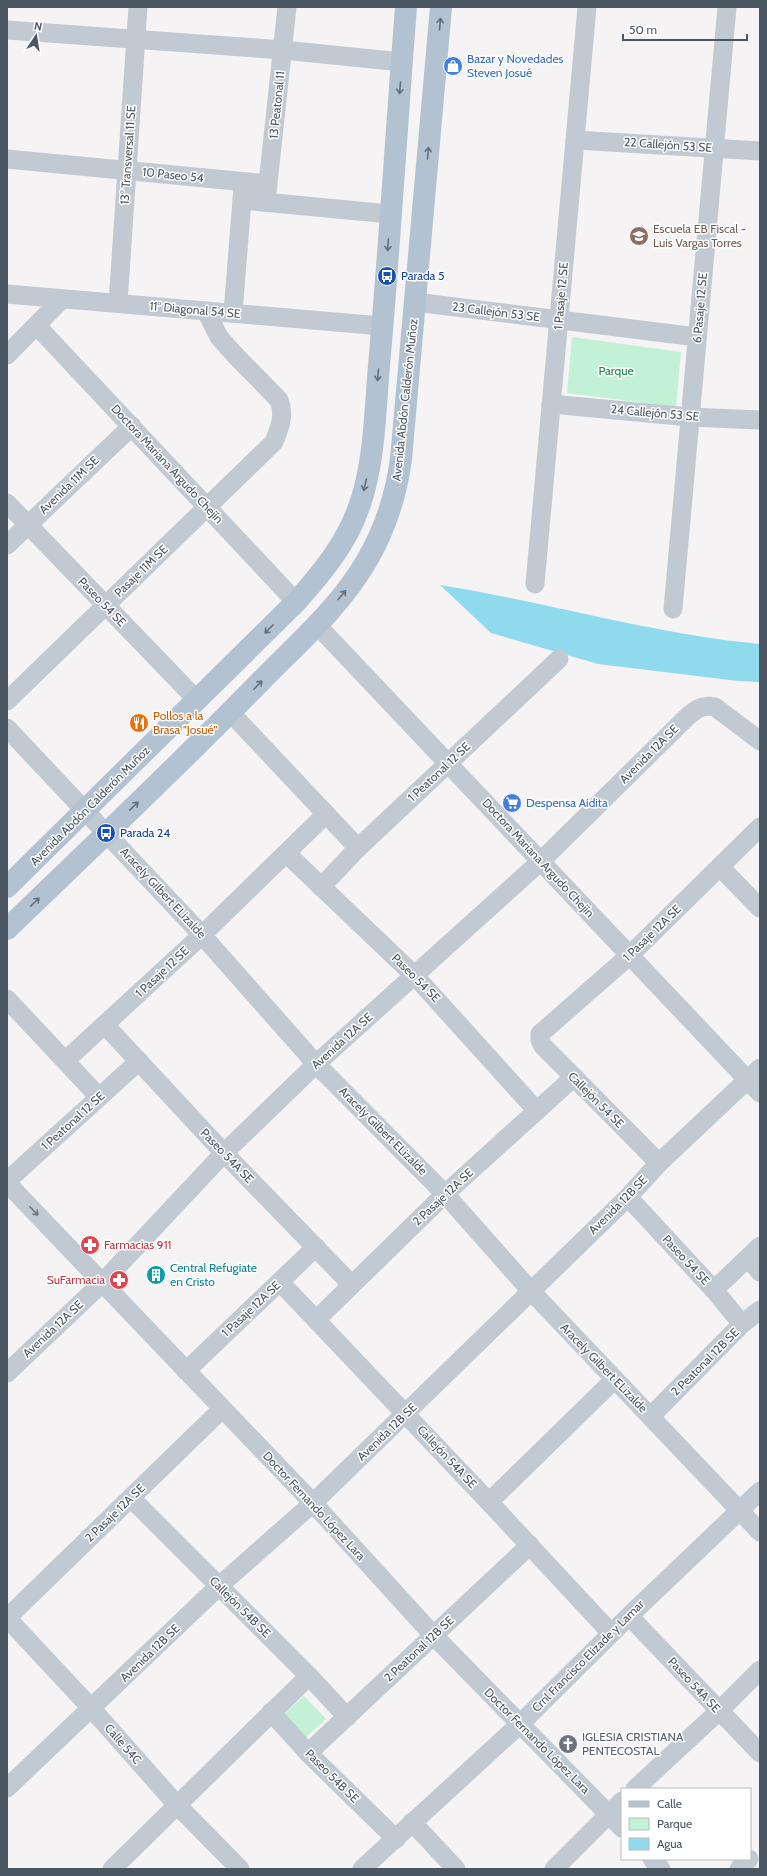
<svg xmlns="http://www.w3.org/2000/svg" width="767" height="1876" viewBox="0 0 767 1876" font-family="Cabin,sans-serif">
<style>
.green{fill:#c3f1d5}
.water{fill:#90daee}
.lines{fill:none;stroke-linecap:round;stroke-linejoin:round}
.minor{stroke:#c1cad2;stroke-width:19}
.major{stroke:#b3c2d1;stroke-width:22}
.oneway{stroke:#64717d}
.oneway2{stroke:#6e7983}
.labels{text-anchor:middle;stroke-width:3;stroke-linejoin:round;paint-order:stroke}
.shop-label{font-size:12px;fill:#366cbe;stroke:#fff;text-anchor:start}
.street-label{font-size:12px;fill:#4a5661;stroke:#fff}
.education-label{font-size:12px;fill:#785e54;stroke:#fff;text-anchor:start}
.transit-label{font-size:12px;fill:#164399;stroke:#fff;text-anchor:start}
.park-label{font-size:12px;fill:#17864f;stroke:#fff}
.food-label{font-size:12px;fill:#c56008;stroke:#fff;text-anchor:start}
.health-label{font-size:12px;fill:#be3a42;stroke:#fff;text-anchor:start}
.culture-label{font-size:12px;fill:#0d838f;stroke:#fff;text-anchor:start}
.worship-label{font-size:12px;fill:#5b616d;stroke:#fff;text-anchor:start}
</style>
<rect width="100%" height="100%" fill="#f5f3f3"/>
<!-- green -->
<g class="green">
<polygon points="572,337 681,352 676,407 567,393"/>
<polygon points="304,1696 326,1719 305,1738 283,1715"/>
</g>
<!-- water -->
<path class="water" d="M 440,585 C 547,602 652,634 760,644 L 760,682 L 738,681 L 598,664 L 491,633 Z"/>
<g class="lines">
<!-- minor -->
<g class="minor">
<polyline points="7,30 283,50 402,62"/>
<polyline points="575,140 760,151"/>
<polyline points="7,159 268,184"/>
<polyline points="242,200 390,214"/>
<polyline points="266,202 287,7"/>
<polyline points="7,294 382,326"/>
<polyline points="415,302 697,337"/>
<polyline points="118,303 138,7"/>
<polyline points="233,313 243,187"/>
<polyline points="37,326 296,602"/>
<polyline points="7,355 62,299"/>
<polyline points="551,404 690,417 760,420"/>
<polyline points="7,503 197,700"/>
<polyline points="7,545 132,426"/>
<polyline points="535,584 587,7"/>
<polyline points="673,609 727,7"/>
<polyline points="316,624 760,1093"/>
<path d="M 7,701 L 274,442 C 280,427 285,415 279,400 L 234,354 L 219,337 L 206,311"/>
<polyline points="230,712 358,848"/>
<polyline points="7,728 202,935 316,1064 445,1194 530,1290 760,1532"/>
<polyline points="286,853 415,976 537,1111"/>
<polyline points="720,867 760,908"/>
<polyline points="321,887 358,848 559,659"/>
<polyline points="7,999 99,1097"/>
<polyline points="105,1025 224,1153 352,1285"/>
<polyline points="66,1060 202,935 326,814"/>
<polyline points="659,1163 543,1046 540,1040 540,1034 630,955 760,827"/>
<polyline points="7,1181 139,1061"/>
<polyline points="7,1183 313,1503 434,1636 622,1828"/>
<polyline points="628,1197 714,1290 742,1324"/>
<polyline points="748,1258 760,1272"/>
<polyline points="280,1282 489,1502 611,1633"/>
<polyline points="714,1290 760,1246"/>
<polyline points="316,1320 445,1194 574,1077"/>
<polyline points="186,1371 316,1247"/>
<path d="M 7,1373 L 102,1283 L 224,1153 L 316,1064 L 541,861 L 686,718 C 695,710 702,704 715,707 L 760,741"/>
<polyline points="651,1416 742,1324 760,1310"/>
<polyline points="131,1498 309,1676 347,1717"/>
<polyline points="489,1502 614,1380"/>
<polyline points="629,1616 760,1753"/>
<polyline points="7,1618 92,1709 177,1805 240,1869"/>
<polyline points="7,1618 222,1409"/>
<polyline points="271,1712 308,1753 396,1839"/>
<polyline points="308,1753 530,1545"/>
<polyline points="7,1788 219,1586 313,1503 628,1197 659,1163 760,1068"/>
<polyline points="635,1789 719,1711 760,1670"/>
<polyline points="412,1822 456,1869"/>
<polyline points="652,1859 661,1869"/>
<polyline points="112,1869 309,1676"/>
<polyline points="362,1869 520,1724 629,1616 760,1491"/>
<polyline points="554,1869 622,1801"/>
<polyline points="739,1869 749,1859"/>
</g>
<!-- major -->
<g class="major">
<path d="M 7,887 L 296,602 C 322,573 346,544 359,507 C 376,459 375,404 380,354 C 390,238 397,122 406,7"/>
<path d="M 7,929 C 92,847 178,766 260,682 C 297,644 339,608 366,562 C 385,530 396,496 401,459 L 441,7"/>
</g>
</g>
<!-- one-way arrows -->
<defs><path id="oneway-shaft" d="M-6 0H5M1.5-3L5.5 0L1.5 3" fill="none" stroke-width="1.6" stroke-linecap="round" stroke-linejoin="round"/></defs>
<g class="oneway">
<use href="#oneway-shaft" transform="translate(440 24) rotate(-85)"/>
<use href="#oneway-shaft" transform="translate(400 88) rotate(95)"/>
<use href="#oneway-shaft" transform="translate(428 153) rotate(-85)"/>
<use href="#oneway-shaft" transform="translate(388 245) rotate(93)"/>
<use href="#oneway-shaft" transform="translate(378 375) rotate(95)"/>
<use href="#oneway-shaft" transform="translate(365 485) rotate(103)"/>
<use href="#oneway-shaft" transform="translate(342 595) rotate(-50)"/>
<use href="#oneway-shaft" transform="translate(269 629) rotate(135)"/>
<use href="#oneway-shaft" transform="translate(258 685) rotate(-46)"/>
<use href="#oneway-shaft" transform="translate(134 806) rotate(-44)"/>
<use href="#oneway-shaft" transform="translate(35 902) rotate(-44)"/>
</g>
<use class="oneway2" href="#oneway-shaft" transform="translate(34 1211) rotate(46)"/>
<!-- icons -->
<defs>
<g id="shop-disc" transform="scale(1)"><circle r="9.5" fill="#3f7fe0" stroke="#fff"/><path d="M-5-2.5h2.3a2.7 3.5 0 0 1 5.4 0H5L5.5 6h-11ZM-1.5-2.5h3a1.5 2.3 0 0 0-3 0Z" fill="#fff"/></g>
<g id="school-disc" transform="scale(1)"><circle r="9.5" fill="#8d6e63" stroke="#fff"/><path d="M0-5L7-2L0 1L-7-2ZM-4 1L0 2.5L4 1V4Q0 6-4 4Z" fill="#fff"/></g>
<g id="bus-disc" transform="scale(1)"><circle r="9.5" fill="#1a4fb4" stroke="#fff"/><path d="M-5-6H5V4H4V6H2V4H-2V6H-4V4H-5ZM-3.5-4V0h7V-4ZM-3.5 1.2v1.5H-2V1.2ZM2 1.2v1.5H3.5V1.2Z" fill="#fff"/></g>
<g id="restaurant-disc" transform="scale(1)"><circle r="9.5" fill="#e8710a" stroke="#fff"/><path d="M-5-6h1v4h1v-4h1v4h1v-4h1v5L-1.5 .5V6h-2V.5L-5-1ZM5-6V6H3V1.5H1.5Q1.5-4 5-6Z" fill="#fff"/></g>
<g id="supermarket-disc" transform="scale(1)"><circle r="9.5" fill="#3f7fe0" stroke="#fff"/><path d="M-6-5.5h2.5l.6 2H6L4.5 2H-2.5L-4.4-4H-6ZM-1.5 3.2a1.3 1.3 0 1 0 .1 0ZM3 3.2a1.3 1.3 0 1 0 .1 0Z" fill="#fff"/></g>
<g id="pharmacy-disc" transform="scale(1)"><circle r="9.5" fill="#e0444e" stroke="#fff"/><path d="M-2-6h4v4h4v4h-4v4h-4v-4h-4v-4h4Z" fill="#fff"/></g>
<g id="building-disc" transform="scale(1)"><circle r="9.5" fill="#0f9aa8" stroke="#fff"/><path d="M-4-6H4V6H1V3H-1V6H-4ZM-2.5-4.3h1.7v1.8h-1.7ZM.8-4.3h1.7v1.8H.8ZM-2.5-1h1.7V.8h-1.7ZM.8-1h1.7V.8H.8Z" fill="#fff"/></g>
<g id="church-disc" transform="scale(1)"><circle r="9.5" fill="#6b7280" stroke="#fff"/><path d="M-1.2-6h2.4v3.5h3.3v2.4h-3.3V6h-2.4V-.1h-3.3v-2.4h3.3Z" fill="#fff"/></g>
</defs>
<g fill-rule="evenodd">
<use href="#shop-disc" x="453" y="66"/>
<use href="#school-disc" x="639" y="236"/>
<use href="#bus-disc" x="387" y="276"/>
<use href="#restaurant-disc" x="139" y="723"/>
<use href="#supermarket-disc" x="512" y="803"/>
<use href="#bus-disc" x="106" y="833"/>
<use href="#pharmacy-disc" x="90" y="1245"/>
<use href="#building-disc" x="156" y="1275"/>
<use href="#pharmacy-disc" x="119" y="1280"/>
<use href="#church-disc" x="568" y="1744"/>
</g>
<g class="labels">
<!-- shop labels -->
<g class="shop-label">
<text x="467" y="63">Bazar y Novedades<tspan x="467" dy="14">Steven Josué</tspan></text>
<text x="526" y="807">Despensa Aidita</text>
</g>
<!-- street labels -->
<g class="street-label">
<text transform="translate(277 105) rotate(-84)" y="4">13 Peatonal 11</text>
<text transform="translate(668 145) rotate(4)" y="4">22 Callejón 53 SE</text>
<text transform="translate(128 155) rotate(-86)" y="4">13° Transversal 11 SE</text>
<text transform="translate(173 175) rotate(6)" y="4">10 Paseo 54</text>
<text transform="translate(561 296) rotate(-85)" y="4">1 Pasaje 12 SE</text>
<text transform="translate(700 308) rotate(-85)" y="4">6 Pasaje 12 SE</text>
<text transform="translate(195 310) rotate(5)" y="4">11° Diagonal 54 SE</text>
<text transform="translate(496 312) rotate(7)" y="4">23 Callejón 53 SE</text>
<text transform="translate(405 400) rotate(-84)" y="4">Avenida Abdón Calderón Muñoz</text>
<text transform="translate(655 413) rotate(5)" y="4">24 Callejón 53 SE</text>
<text transform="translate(167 464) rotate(47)" y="4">Doctora Mariana Argudo Chejín</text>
<text transform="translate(69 485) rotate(-44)" y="4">Avenida 11M SE</text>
<text transform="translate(141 571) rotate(-44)" y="4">Pasaje 11M SE</text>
<text transform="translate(102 602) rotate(46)" y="4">Paseo 54 SE</text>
<text transform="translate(649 754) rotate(-45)" y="4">Avenida 12A SE</text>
<text transform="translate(439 772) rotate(-43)" y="4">1 Peatonal 12 SE</text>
<text transform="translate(90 806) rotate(-45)" y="4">Avenida Abdón Calderón Muñoz</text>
<text transform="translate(538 858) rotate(47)" y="4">Doctora Mariana Argudo Chejín</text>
<text transform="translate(163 893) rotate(47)" y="4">Aracely Gilbert ELizalde</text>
<text transform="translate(652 933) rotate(-44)" y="4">1 Pasaje 12A SE</text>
<text transform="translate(162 972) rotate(-43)" y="4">1 Pasaje 12 SE</text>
<text transform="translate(416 978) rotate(45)" y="4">Paseo 54 SE</text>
<text transform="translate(342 1041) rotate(-42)" y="4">Avenida 12A SE</text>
<text transform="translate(596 1100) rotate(45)" y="4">Callejón 54 SE</text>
<text transform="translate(73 1121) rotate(-42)" y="4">1 Peatonal 12 SE</text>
<text transform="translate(383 1131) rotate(45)" y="4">Aracely Gilbert ELizalde</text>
<text transform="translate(227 1156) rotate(46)" y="4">Paseo 54A SE</text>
<text transform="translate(443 1197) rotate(-43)" y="4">2 Pasaje 12A SE</text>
<text transform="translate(618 1205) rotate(-45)" y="4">Avenida 12B SE</text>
<text transform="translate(686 1260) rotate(47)" y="4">Paseo 54 SE</text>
<text transform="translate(251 1309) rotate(-43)" y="4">1 Pasaje 12A SE</text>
<text transform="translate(53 1329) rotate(-43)" y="4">Avenida 12A SE</text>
<text transform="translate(705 1362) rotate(-45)" y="4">2 Peatonal 12B SE</text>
<text transform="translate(604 1368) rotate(46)" y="4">Aracely Gilbert ELizalde</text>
<text transform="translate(387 1432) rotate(-44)" y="4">Avenida 12B SE</text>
<text transform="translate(447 1457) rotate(47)" y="4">Callejón 54A SE</text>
<text transform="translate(314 1506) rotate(47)" y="4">Doctor Fernando López Lara</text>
<text transform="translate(115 1513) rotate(-44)" y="4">2 Pasaje 12A SE</text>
<text transform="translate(240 1607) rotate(45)" y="4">Callejón 54B SE</text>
<text transform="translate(419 1649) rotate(-43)" y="4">2 Peatonal 12B SE</text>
<text transform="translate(150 1653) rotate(-44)" y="4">Avenida 12B SE</text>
<text transform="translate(588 1656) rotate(-45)" y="4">Crnl Francisco Elizade y Lamar</text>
<text transform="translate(694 1685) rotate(47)" y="4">Paseo 54A SE</text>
<text transform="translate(537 1741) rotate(45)" y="4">Doctor Fernando López Lara</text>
<text transform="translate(123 1744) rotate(49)" y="4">Calle 54C</text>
<text transform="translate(332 1776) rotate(45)" y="4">Paseo 54B SE</text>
</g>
<!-- education labels -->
<g class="education-label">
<text x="653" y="233">Escuela EB Fiscal -<tspan x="653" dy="14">Luis Vargas Torres</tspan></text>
</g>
<!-- transit labels -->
<g class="transit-label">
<text x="401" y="280">Parada 5</text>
<text x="120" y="837">Parada 24</text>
</g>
<!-- park labels -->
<g class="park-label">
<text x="616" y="375">Parque</text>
</g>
<!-- food labels -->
<g class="food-label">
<text x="153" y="720">Pollos a la<tspan x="153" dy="14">Brasa "Josué"</tspan></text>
</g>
<!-- health labels -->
<g class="health-label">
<text x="104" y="1249">Farmacias 911</text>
<text x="105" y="1284" text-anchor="end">SuFarmacia</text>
</g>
<!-- culture labels -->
<g class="culture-label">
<text x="170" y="1272">Central Refugiate<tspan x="170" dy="14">en Cristo</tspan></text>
</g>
<!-- worship labels -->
<g class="worship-label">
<text x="582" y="1741">IGLESIA CRISTIANA<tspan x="582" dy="14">PENTECOSTAL</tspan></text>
</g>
</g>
<!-- border -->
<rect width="767" height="1876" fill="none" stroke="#4a5661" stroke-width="16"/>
<!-- legend -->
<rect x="621" y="1788" width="130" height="72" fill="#ffffff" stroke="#b7bbc0"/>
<rect x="629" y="1801" width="20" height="6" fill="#b3c2d1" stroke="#b7bbc0"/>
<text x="657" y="1808" font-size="12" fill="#4a5661">Calle</text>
<rect x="629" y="1818" width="20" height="12" fill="#c3f1d5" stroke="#b7bbc0"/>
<text x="657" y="1828" font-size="12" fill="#4a5661">Parque</text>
<rect x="629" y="1838" width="20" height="12" fill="#90daee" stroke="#b7bbc0"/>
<text x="657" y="1848" font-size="12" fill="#4a5661">Agua</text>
<!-- north arrow -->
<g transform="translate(36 36) rotate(12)" stroke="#ffffff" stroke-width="3" paint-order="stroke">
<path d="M0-3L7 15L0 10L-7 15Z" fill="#4a5661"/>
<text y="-6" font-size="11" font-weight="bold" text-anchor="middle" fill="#4a5661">N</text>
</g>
<!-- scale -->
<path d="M623 34v6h124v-6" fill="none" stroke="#4a5661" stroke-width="2"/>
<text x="629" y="34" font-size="12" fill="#4a5661" stroke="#ffffff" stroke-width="3" paint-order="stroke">50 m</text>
</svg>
